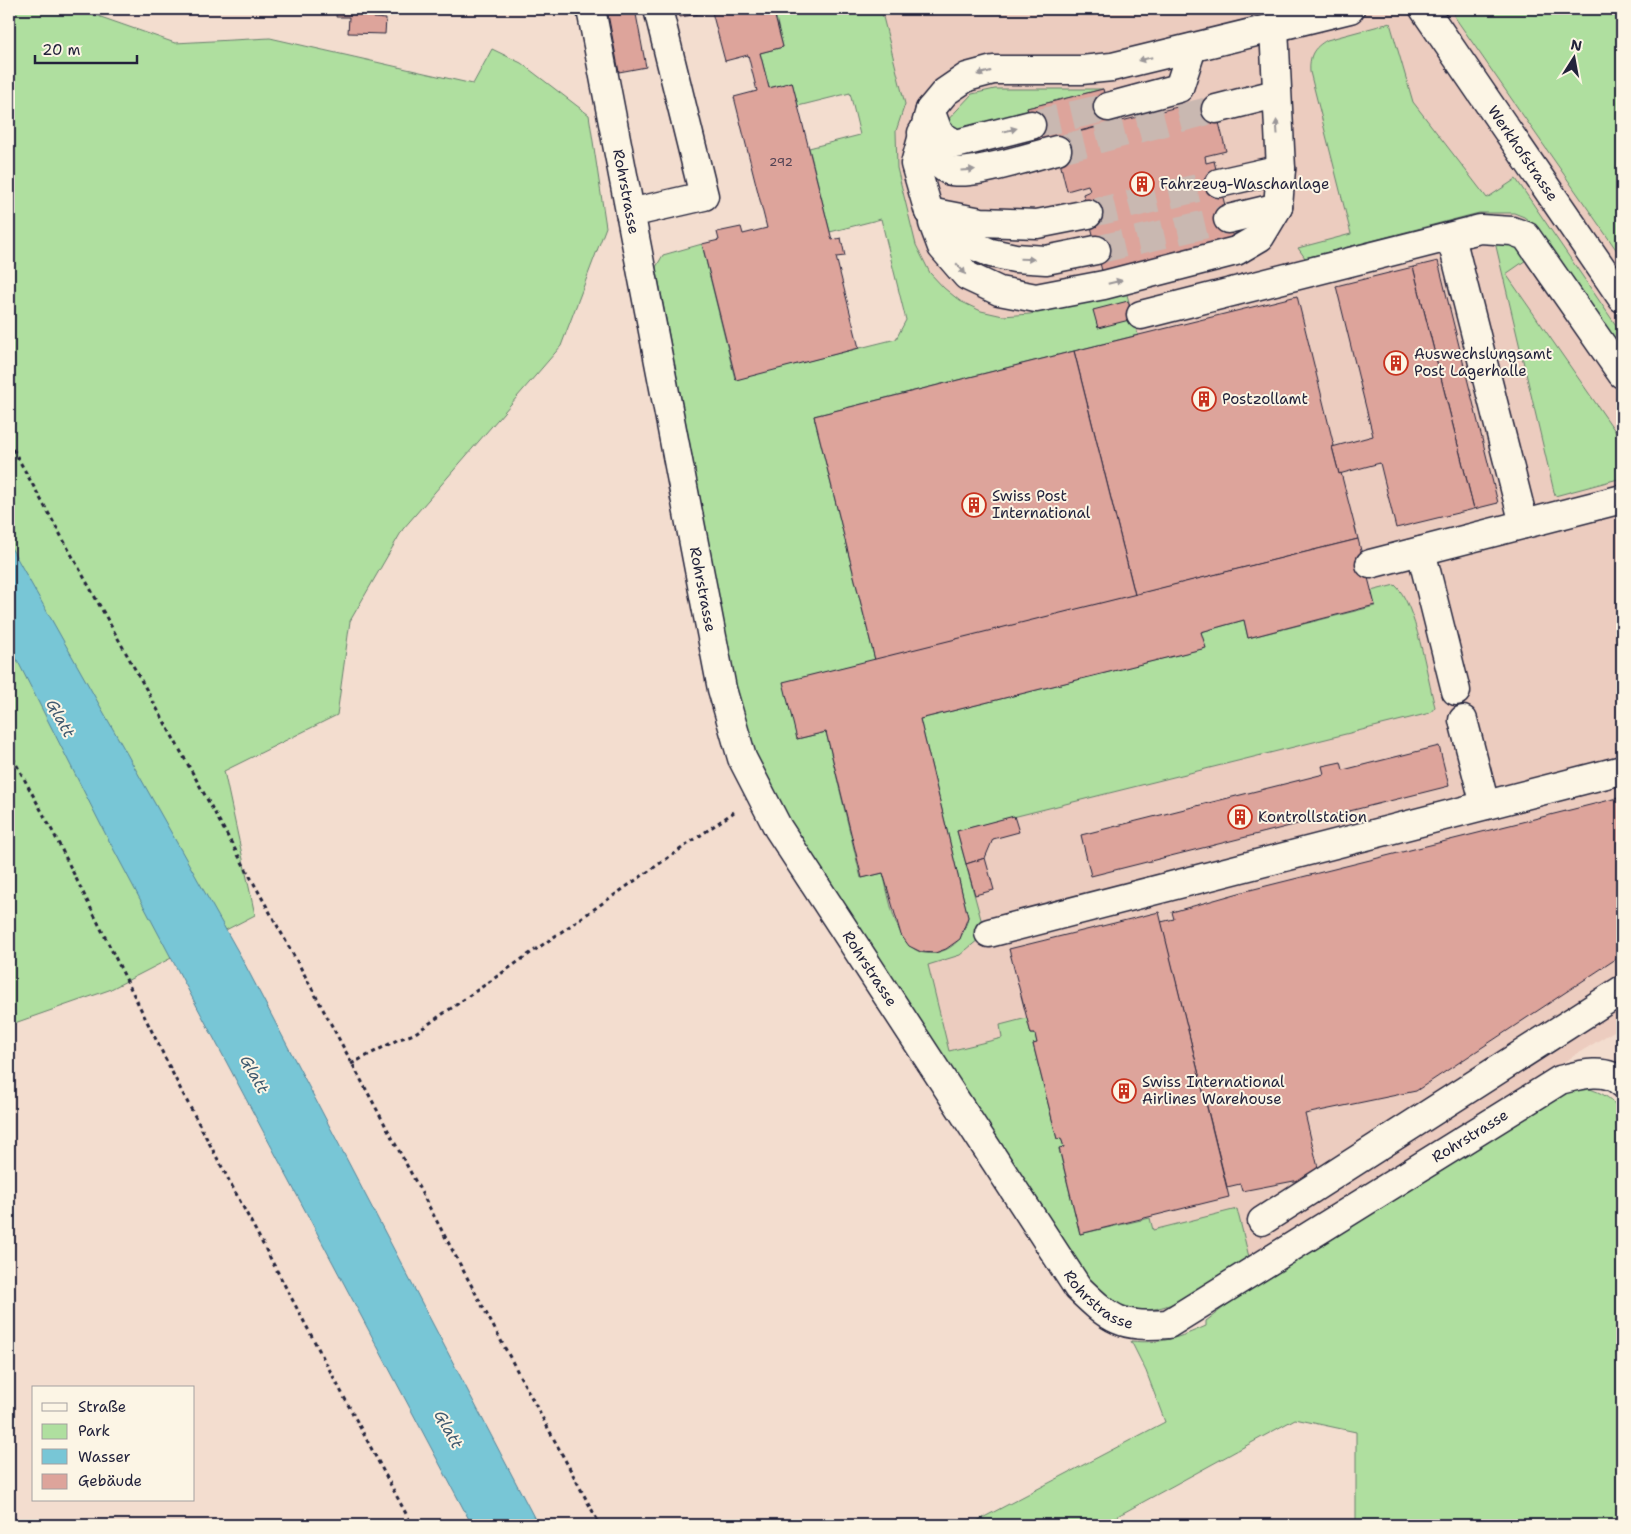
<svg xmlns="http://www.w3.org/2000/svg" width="1631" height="1534" viewBox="0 0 1631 1534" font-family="'Shantell Sans',sans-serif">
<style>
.built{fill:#ecccbf}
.green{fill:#afdf9f;stroke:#68806d}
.water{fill:#78c6d6;stroke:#568498}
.building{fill:#dda49b;stroke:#22223b}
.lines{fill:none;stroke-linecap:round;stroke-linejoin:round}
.minor-tunnel{stroke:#c9b8b1;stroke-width:28;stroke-dasharray:28 14;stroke-linecap:butt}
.minor-casing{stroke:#22223b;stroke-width:31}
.path{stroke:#22223b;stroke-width:3;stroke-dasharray:4 4;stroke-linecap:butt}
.minor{stroke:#fcf5e5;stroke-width:28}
.oneway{fill:#9a9698}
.labels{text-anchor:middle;stroke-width:4;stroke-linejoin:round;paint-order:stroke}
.number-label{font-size:12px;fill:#514253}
.street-label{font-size:15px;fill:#22223b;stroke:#fcf5e5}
.poi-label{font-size:15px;fill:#22223b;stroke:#fcf5e5;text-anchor:start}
.water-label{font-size:16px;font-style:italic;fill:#405b71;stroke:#fcf5e5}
</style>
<rect width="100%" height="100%" fill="#f3ddcf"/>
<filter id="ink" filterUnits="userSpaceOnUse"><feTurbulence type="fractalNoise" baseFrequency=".02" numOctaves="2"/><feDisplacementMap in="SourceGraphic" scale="10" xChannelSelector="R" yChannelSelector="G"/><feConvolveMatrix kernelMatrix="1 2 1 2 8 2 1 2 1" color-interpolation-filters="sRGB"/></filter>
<g filter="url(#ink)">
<!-- built -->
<polygon class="built" points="855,9 1622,9 1622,1043 1614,1031 1172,1305 1154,1311 1125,1309 785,816 684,418 941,353"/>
<!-- green -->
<g class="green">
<polygon points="9,9 78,9 175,43 270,38 473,84 492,49 521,63 589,115 606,227 561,346 403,529 350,621 337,715 224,771 255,915 109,990 9,1025"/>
<path d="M 774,9 L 881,9 L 905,104 L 896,131 L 897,168 L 916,245 L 930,273 L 944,288 L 960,301 L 981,311 L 1003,316 L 1030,314 L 1126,291 L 1138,335 L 814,416 L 875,660 L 797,739 L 826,732 L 861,878 L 883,873 C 891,904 898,969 945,950 C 959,944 965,932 968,917 L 920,719 L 1205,648 L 1201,632 L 1244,620 L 1248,638 L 1375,606 L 1371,591 L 1395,585 C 1416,603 1427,677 1435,707 L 1430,713 L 957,831 L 985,934 L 960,955 L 928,965 L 949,1051 L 1002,1038 L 1000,1025 L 1027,1018 L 1031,1034 L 1035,1034 L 1037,1043 L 1033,1044 L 1057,1139 L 1061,1138 L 1064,1147 L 1059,1149 L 1080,1234 L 1150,1218 L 1153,1230 L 1237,1209 L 1249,1257 C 1211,1281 1164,1324 1118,1306 C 1109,1303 1101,1293 1094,1288 L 785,816 L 755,756 L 741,713 L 656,267 L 663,255 L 702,244 L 735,379 L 896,339 L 906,320 L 881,219 L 830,232 L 809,148 L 860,135 L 850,93 L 798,106 L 792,82 L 769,88 L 760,53 L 783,47 Z"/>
<polygon points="1455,9 1622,9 1622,258 1454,16"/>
<path d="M 1390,23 L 1413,102 L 1487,198 L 1516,179 L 1622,334 L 1622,355 L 1533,224 L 1524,217 L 1514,213 L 1479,213 L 1305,258 L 1298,248 L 1351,234 L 1310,72 C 1309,56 1313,48 1327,40 Z"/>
<polygon points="995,89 1103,89 1027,108 1028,111 947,132 943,125 972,94"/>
<polygon points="1495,242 1514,244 1529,258 1506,274 1622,441 1622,478 1555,496"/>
<path d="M 1586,1088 C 1602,1092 1616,1100 1622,1116 L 1622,1525 L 1356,1525 L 1356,1432 L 1295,1419 L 1101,1525 L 969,1525 L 1165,1422 L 1146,1371 L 1131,1341 C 1162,1344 1178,1338 1206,1326 L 1206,1321 L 1276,1267 L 1559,1092 Z"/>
</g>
<!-- water -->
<polygon class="water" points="9,544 240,955 538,1525 472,1525 106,835 9,644"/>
<!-- building -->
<g class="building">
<polygon points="337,9 374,9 374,18 386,19 385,34 348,33 349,17 336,17"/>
<polygon points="607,9 635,9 646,67 619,72"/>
<polygon points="678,9 773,9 783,47 760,53 769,88 792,82 832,240 841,238 845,256 836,257 859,348 736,380 702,244 719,240 717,232 741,227 743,234 767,228 734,97 757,91 748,55 725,61 712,12 680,17"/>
<polygon points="1103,89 1112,123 1035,142 1027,108"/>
<polygon points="1213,98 1226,151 1205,156 1206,163 1214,161 1233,238 1102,271 1083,194 1090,191 1088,185 1067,191 1054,138"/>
<polygon points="1438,261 1498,503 1474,509 1413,267"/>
<polygon points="1413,267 1474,509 1396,528 1380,463 1339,474 1332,447 1373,436 1336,286"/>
<polygon points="1297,296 1334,446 1332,447 1339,474 1341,473 1358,539 1135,595 1074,351"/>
<polygon points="1128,301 1133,319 1098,328 1093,310"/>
<polygon points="1074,351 1135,595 875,660 814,416"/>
<polygon points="1358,539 1375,605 1248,638 1244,620 1201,632 1206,648 920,719 968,917 960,939 946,949 935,953 921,952 909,946 901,935 883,873 862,878 826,732 797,739 783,682"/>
<polygon points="1439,746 1449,786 1091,876 1081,835 1324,774 1322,766 1341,762 1343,770"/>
<polygon points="1622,797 1622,955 1416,1091 1305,1114 1320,1176 1242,1191 1240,1184 1227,1187 1161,922 1174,919 1172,912 1246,891"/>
<polygon points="1014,816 1019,832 993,839 985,858 966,864 957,831"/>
<polygon points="985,858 994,890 975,895 966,864"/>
<polygon points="1159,912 1229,1197 1080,1234 1059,1148 1064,1147 1061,1138 1057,1139 1033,1044 1037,1043 1035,1034 1031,1034 1009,949"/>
</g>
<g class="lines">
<!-- minor-tunnel -->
<g class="minor-tunnel">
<polyline points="1031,125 1108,107"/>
<polyline points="1057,150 1216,109"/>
<polyline points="1088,214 1219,183"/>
<polyline points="1096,250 1228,219"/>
</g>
<!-- minor casing -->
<g class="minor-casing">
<g id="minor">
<path id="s1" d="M 591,9 L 722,689 L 742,758 L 778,828 L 1078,1288 C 1111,1320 1121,1328 1168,1324 L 1560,1080 C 1579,1075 1606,1067 1622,1083"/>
<path id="s2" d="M 1424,9 L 1622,298"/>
<polyline points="1108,107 1179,88 1192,48"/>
<polyline points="1216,109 1275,94"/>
<polyline points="930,110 939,134 956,144 1031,125"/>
<path d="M 922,133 C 928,145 935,164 948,170 C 968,178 1034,155 1057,150"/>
<polyline points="1219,183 1281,169"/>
<polyline points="929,212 981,222 1037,224 1088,214"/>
<polyline points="630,213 704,196 658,9"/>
<polyline points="1228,219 1278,207"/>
<polyline points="933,223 942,247 967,276 999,291 1036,298 1104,285 1236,251 1260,237 1278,207 1281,169 1274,28"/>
<polyline points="1451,237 1524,524"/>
<polyline points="1096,250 1046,260 1015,258 991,253 956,238 929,212 915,164 930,110 945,92 967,77 993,70 1081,70 1112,67 1350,9"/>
<polyline points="1141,315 1480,229 1512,231 1526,236 1622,374"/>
<polyline points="1421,551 1456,691"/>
<polyline points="1370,564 1622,499"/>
<polyline points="1463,720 1485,805"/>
<polyline points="989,933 1622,770"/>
<polyline points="1262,1221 1622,990"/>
</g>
</g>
<!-- path -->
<g class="path">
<polyline points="9,442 303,972 600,1525"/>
<polyline points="9,751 54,834 181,1090 412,1525"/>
<polyline points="351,1064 397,1040 414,1034 734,812"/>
</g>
<!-- minor -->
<use href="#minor" class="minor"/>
</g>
<!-- one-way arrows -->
<defs><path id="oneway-solid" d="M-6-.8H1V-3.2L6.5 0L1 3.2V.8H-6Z" transform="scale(1.25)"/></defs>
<g class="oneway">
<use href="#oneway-solid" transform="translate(1145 59) rotate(166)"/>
<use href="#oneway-solid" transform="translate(984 73) rotate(165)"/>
<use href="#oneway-solid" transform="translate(1277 127) rotate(-94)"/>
<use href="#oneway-solid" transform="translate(1010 130) rotate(-14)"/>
<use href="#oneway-solid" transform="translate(968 170) rotate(-4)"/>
<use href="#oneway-solid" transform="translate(1027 259) rotate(2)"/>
<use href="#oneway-solid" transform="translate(961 269) rotate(50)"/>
<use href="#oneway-solid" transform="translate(1115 282) rotate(-14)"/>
</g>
</g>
<!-- icons -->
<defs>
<g id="building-ring" transform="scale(1.25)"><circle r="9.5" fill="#fcf5e5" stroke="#c8321e" stroke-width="1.5"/><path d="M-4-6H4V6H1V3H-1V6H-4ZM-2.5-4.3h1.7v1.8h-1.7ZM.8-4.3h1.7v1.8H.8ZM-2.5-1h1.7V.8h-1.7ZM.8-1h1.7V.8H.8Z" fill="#c8321e"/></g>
</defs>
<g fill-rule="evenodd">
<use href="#building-ring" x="1142" y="184"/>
<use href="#building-ring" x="1396" y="363"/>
<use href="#building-ring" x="1204" y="399"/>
<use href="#building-ring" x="974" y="505"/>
<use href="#building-ring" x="1240" y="817"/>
<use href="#building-ring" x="1124" y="1091"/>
</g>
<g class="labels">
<!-- number labels -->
<g class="number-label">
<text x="781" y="166">292</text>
</g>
<!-- street labels -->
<g class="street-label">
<text dy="5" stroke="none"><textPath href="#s2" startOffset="175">Werkhofstrasse</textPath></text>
<text dy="5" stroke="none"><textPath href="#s1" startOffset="186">Rohrstrasse</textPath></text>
<text dy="5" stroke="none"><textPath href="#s1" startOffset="591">Rohrstrasse</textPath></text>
<text dy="5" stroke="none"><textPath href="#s1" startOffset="1011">Rohrstrasse</textPath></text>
<text dy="5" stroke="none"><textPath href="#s1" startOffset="1850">Rohrstrasse</textPath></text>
<text dy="5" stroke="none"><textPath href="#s1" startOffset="1416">Rohrstrasse</textPath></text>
</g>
<!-- poi labels -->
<g class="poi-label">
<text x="1160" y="189">Fahrzeug-Waschanlage</text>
<text x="1414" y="359">Auswechslungsamt<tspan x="1414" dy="17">Post Lagerhalle</tspan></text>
<text x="1222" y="404">Postzollamt</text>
<text x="992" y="501">Swiss Post<tspan x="992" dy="17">International</tspan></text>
<text x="1258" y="822">Kontrollstation</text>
<text x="1142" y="1087">Swiss International<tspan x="1142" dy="17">Airlines Warehouse</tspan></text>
</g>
<!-- water labels -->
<g class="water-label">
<text transform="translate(61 718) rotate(61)" y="6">Glatt</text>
<text transform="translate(255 1074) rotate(61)" y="6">Glatt</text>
<text transform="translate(449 1429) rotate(61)" y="6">Glatt</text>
</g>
</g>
<!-- margin -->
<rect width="1631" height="1534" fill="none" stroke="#fcf5e5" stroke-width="30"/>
<rect x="15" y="15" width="1601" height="1504" fill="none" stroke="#22223b" stroke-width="2" filter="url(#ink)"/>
<!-- legend -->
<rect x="32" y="1386" width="162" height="115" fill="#fcf5e5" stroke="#a5a1a1"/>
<rect x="42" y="1403" width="25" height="8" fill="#fcf5e5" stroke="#a5a1a1"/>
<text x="78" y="1412" font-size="15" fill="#22223b">Straße</text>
<rect x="42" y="1424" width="25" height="15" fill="#afdf9f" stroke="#a5a1a1"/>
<text x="78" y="1436" font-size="15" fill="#22223b">Park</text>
<rect x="42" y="1449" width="25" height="15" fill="#78c6d6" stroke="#a5a1a1"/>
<text x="78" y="1462" font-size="15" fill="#22223b">Wasser</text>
<rect x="42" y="1474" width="25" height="15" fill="#dda49b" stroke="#a5a1a1"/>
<text x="78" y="1486" font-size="15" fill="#22223b">Gebäude</text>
<!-- north arrow -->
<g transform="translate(1574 58) rotate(11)" stroke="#fcf5e5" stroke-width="4" paint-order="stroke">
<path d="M0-4L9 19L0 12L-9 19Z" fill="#22223b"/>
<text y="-8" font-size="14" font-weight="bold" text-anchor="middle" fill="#22223b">N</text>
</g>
<!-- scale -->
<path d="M35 55v8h102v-8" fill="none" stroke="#22223b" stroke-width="2.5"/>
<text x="42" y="55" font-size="15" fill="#22223b" stroke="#fcf5e5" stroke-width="4" paint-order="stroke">20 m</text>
</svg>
